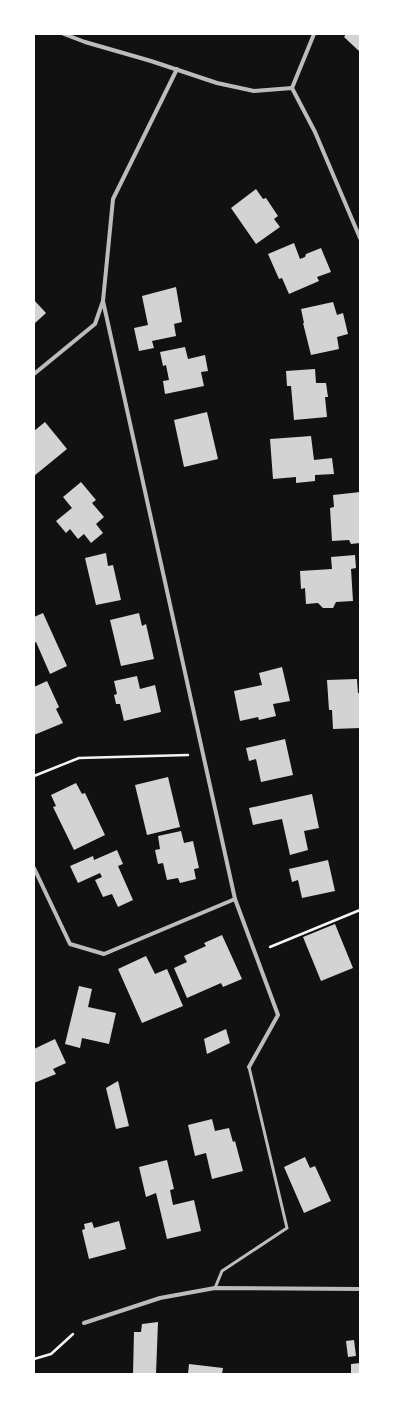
<svg xmlns="http://www.w3.org/2000/svg" width="394" height="1408" viewBox="0 0 394 1408" font-family="Roboto,sans-serif">
<style>
.building{fill:#d3d3d3}
.lines{fill:none;stroke-linecap:round;stroke-linejoin:round}
.path{stroke:#f5f5f5;stroke-width:2.5}
.service{stroke:#bcbcbc;stroke-width:3}
.minor{stroke:#bcbcbc;stroke-width:4}
</style>
<rect width="100%" height="100%" fill="#111"/>
<!-- building -->
<g class="building">
<polygon points="346,34 360,34 360,52 344,37"/>
<polygon points="256,189 263,199 266,198 278,216 274,219 280,227 256,244 231,208"/>
<polygon points="294,243 300,259 305,257 306,254 321,248 331,272 317,277 319,281 289,294 282,278 279,279 268,254"/>
<polygon points="176,287 182,322 174,324 176,336 152,341 154,348 139,351 134,328 148,325 142,296"/>
<polygon points="34,300 46,313 34,324"/>
<polygon points="333,302 337,315 343,313 348,334 337,337 339,349 311,355 303,323 304,323 301,309"/>
<polygon points="185,347 188,359 205,355 208,371 201,372 204,386 165,394 163,381 169,380 166,365 163,366 160,352"/>
<polygon points="315,369 316,383 326,383 328,397 325,397 327,417 294,420 291,386 287,386 286,371"/>
<polygon points="207,412 218,459 184,467 174,420"/>
<polygon points="45,422 67,449 34,476 34,431"/>
<polygon points="311,436 314,460 332,458 334,474 315,475 315,481 296,483 296,477 273,479 270,439"/>
<polygon points="81,482 96,500 92,503 104,517 96,524 103,533 91,543 84,534 78,539 70,529 66,533 56,521 72,508 63,497"/>
<polygon points="360,492 360,543 351,544 349,540 332,541 330,508 334,507 333,495"/>
<polygon points="106,553 108,566 113,565 121,600 96,605 85,558"/>
<polygon points="355,555 356,568 351,569 353,601 336,602 333,608 323,608 318,603 306,604 305,588 301,589 300,571 332,569 331,557"/>
<polygon points="43,613 67,666 50,674 36,642 34,643 34,617"/>
<polygon points="139,613 142,626 146,624 154,659 121,666 110,620"/>
<polygon points="282,667 290,701 273,704 276,716 259,720 258,717 240,721 234,691 262,685 259,673"/>
<polygon points="137,676 140,689 155,685 161,712 124,721 120,704 116,704 114,695 117,694 114,681"/>
<polygon points="357,679 358,693 360,693 360,728 333,729 332,710 329,710 327,680"/>
<polygon points="47,681 59,707 56,709 63,723 34,735 34,687"/>
<polygon points="285,739 293,775 261,782 256,759 249,761 246,748"/>
<polygon points="168,777 180,827 147,835 135,785"/>
<polygon points="76,783 82,794 85,793 105,835 74,850 53,807 56,806 51,795"/>
<polygon points="312,794 319,828 304,831 308,850 290,855 282,819 253,825 249,808"/>
<polygon points="181,831 184,843 193,841 199,868 194,869 196,879 180,883 178,878 167,880 163,863 158,864 155,850 160,849 158,836"/>
<polygon points="117,850 123,864 118,866 133,900 118,907 112,894 103,897 95,880 102,877 100,873 78,883 70,866 93,856 94,860"/>
<polygon points="328,860 335,891 302,898 298,880 292,882 289,869"/>
<polygon points="335,924 353,968 321,981 303,937"/>
<polygon points="222,935 242,979 223,987 221,983 187,998 174,968 187,962 184,956 206,946 204,943"/>
<polygon points="146,956 155,974 167,969 183,1006 142,1023 118,969"/>
<polygon points="79,986 92,989 88,1007 116,1013 109,1044 82,1038 80,1048 65,1044"/>
<polygon points="226,1029 230,1043 207,1054 204,1039"/>
<polygon points="55,1039 66,1063 53,1069 56,1074 34,1083 34,1049"/>
<polygon points="118,1081 129,1126 116,1129 106,1088"/>
<polygon points="212,1119 215,1131 229,1128 233,1142 235,1141 243,1171 212,1179 206,1153 195,1156 188,1125"/>
<polygon points="305,1157 310,1168 315,1166 331,1201 304,1213 284,1167"/>
<polygon points="167,1160 174,1189 170,1190 173,1205 194,1200 201,1231 167,1239 156,1193 146,1197 139,1167"/>
<polygon points="119,1221 126,1249 89,1259 82,1230 85,1229 84,1224 92,1222 94,1228"/>
<polygon points="158,1322 156,1374 133,1374 134,1332 141,1332 142,1324"/>
<polygon points="354,1340 356,1356 348,1357 346,1341"/>
<polygon points="360,1363 360,1374 351,1374 351,1364"/>
<polygon points="189,1364 223,1368 222,1374 188,1374"/>
</g>
<g class="lines">
<!-- path -->
<g class="path">
<polyline points="34,776 79,758 188,755"/>
<polyline points="270,947 360,910"/>
<polyline points="34,1359 51,1354 73,1334"/>
</g>
<!-- service -->
<polyline class="service" points="215,1288 222,1271 287,1228 249,1067"/>
<!-- minor -->
<g class="minor">
<polyline points="64,34 85,42 151,61 217,83 254,91 292,88 315,132 360,238"/>
<polyline points="292,88 314,34"/>
<polyline points="34,374 95,324 103,301 113,199 177,69"/>
<polyline points="34,868 70,944 104,954 235,899 103,301"/>
<polyline points="235,899 278,1015 249,1067"/>
<polyline points="84,1323 160,1298 215,1288 360,1289"/>
</g>
</g>
<!-- border -->
<rect width="394" height="1408" fill="none" stroke="#ffffff" stroke-width="70"/>
</svg>
